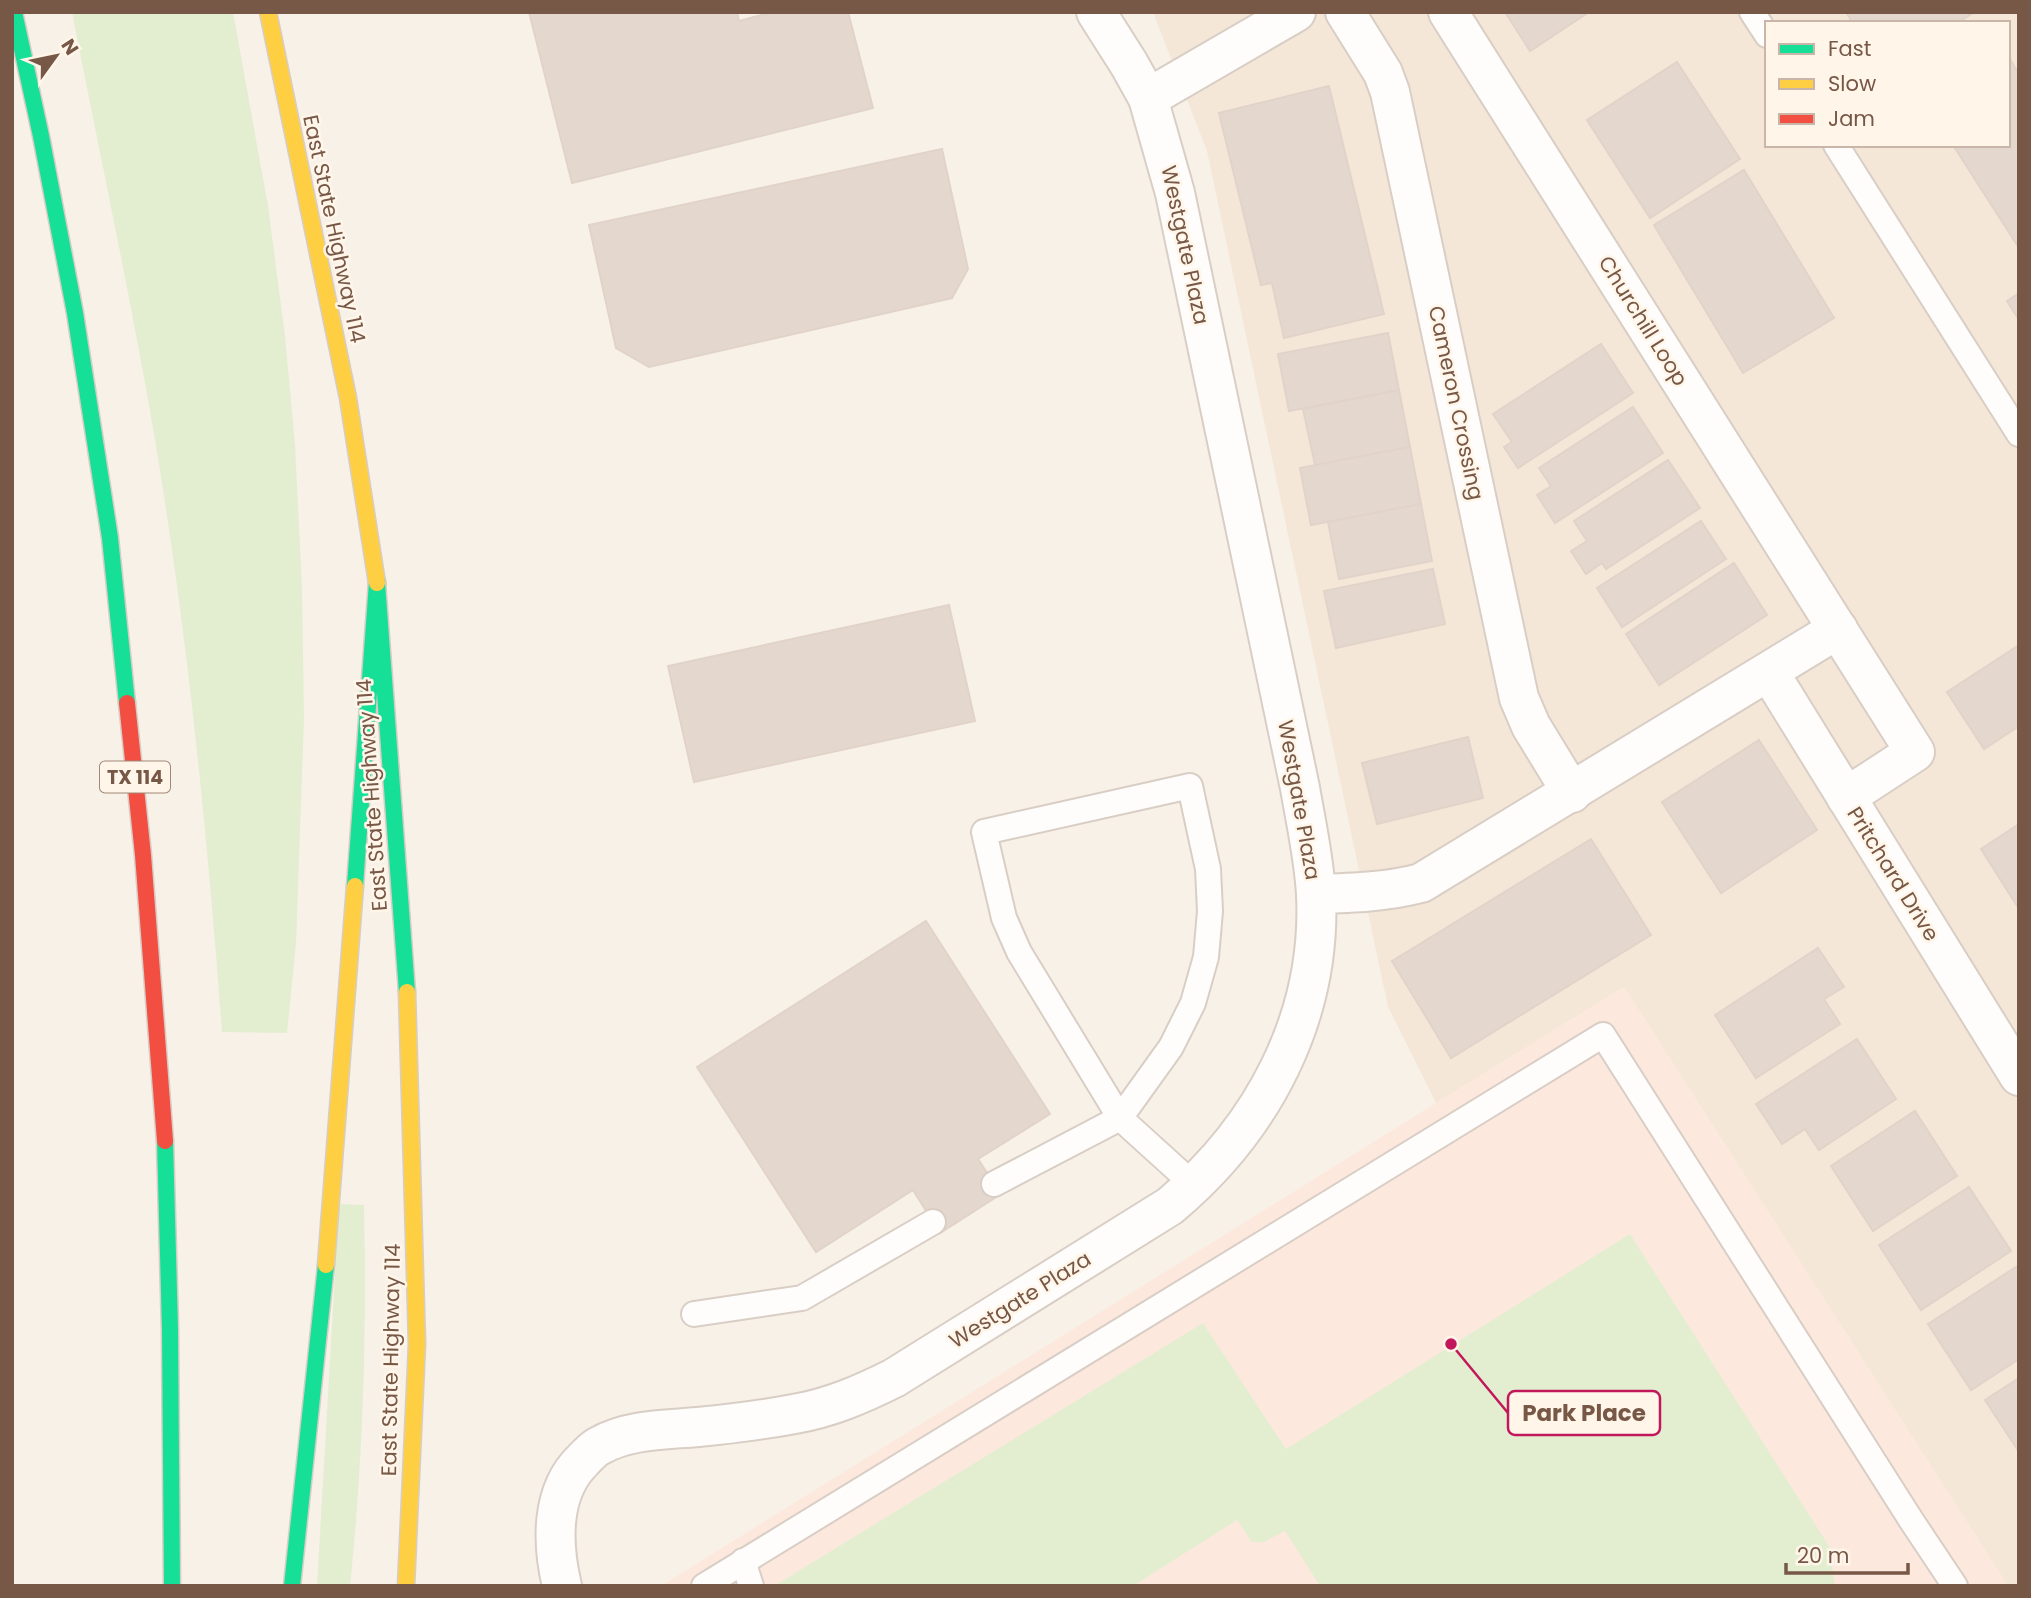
<svg xmlns="http://www.w3.org/2000/svg" width="2031" height="1598" viewBox="0 0 2031 1598" font-family="Poppins,sans-serif">
<style>
.residential{fill:#f4e7d7;fill-rule:evenodd}
.commercial{fill:#fce8dd}
.green{fill:#e3eed1}
.building{fill:#e4d8ce;stroke:#e1d3c9;stroke-width:2}
.lines{fill:none;stroke-linecap:round;stroke-linejoin:round}
.lane-casing{stroke:#d9cec5;stroke-width:28}
.street-casing{stroke:#d9cec5;stroke-width:42}
.fast-casing{stroke:#d8cdc4;stroke-width:19}
.slow-casing{stroke:#d8cdc4;stroke-width:19}
.jam-casing{stroke:#d8cdc4;stroke-width:19}
.lane{stroke:#fefdfb;stroke-width:24}
.street{stroke:#fefdfb;stroke-width:38}
.fast{stroke:#16e098;stroke-width:16}
.slow{stroke:#ffcf43;stroke-width:16}
.jam{stroke:#f24e42;stroke-width:16}
.labels{text-anchor:middle;stroke-width:5;stroke-linejoin:round;paint-order:stroke}
.shield{fill:#fff6e9;stroke:#a08777;stroke-width:2}
.shield-label{font-size:19px;font-weight:bold;fill:#775746}
.street-label{font-size:21px;fill:#775746;stroke:#fff6e9}
.leader{fill:none;stroke:#c2185b;stroke-width:2.5}
.callout-dot{fill:#c2185b;stroke:#fff6e9;stroke-width:2.5}
.callout{fill:#fff6e9;stroke:#c2185b;stroke-width:2.5}
.callout-label{font-size:23px;text-anchor:middle;font-weight:bold;fill:#775746}
</style>
<rect width="100%" height="100%" fill="#f8f1e7"/>
<!-- residential -->
<path class="residential" d="M 1153,12 L 2019,12 L 2019,1586 L 2008,1586 L 1624,987 L 1436,1103 L 1388,1007 L 1207,151 ZM 1767,23 L 2008,23 L 2008,145 L 1767,145 Z"/>
<!-- commercial -->
<polygon class="commercial" points="1624,987 2008,1586 661,1586 1436,1103"/>
<!-- green -->
<g class="green">
<path d="M 72,12 L 233,12 L 268,206 L 285,336 L 295,444 L 302,588 L 304,719 L 296,944 L 287,1033 L 222,1032 C 207,830 187,628 153,428 C 129,289 99,151 72,12 Z"/>
<path d="M 339,1204 L 364,1205 C 367,1330 363,1461 350,1586 L 317,1586 Z"/>
<polygon points="1630,1234 1829,1546 1835,1586 1320,1586 1285,1531 1264,1542 1252,1542 1237,1520 1133,1586 774,1586 1203,1323 1286,1449"/>
</g>
<!-- building -->
<g class="building">
<polygon points="529,12 737,12 739,21 773,12 848,12 873,108 572,183"/>
<polygon points="1505,12 1589,12 1530,51"/>
<polygon points="1846,12 1974,12 1958,23 1853,23"/>
<polygon points="2010,59 2019,74 2019,248 1953,145 2008,145"/>
<polygon points="1677,62 1740,159 1650,218 1587,120"/>
<polygon points="1329,86 1384,314 1284,338 1272,283 1261,285 1219,113"/>
<polygon points="942,149 968,269 952,298 649,367 616,348 589,225"/>
<polygon points="1744,170 1834,318 1743,373 1654,225"/>
<polygon points="2019,293 2019,320 2007,301"/>
<polygon points="1388,333 1399,390 1289,411 1278,354"/>
<polygon points="1601,344 1633,393 1518,468 1504,447 1512,442 1493,414"/>
<polygon points="1399,390 1410,447 1315,465 1303,409"/>
<polygon points="1633,407 1663,453 1555,523 1537,495 1551,486 1539,468"/>
<polygon points="1410,447 1421,504 1311,525 1300,468"/>
<polygon points="1668,460 1700,508 1606,569 1602,563 1586,574 1571,551 1587,541 1574,521"/>
<polygon points="1421,504 1432,561 1339,579 1328,522"/>
<polygon points="1701,521 1726,559 1622,627 1597,588"/>
<polygon points="1734,563 1767,615 1659,685 1626,634"/>
<polygon points="1433,569 1445,624 1336,648 1324,591"/>
<polygon points="949,605 975,721 694,782 668,666"/>
<polygon points="2019,645 2019,726 1984,749 1947,692"/>
<polygon points="1468,737 1483,798 1377,824 1362,763"/>
<polygon points="1759,740 1817,830 1721,893 1662,802"/>
<polygon points="2019,824 2019,909 1981,849"/>
<polygon points="1591,839 1651,935 1451,1058 1392,961"/>
<polygon points="926,921 1050,1114 978,1159 1001,1194 940,1233 913,1190 816,1252 697,1067"/>
<polygon points="1818,948 1844,987 1824,999 1840,1024 1756,1078 1715,1015"/>
<polygon points="1857,1039 1896,1099 1819,1150 1805,1129 1782,1144 1756,1104"/>
<polygon points="1915,1111 1957,1176 1873,1231 1831,1166"/>
<polygon points="1969,1187 2011,1251 1921,1310 1879,1245"/>
<polygon points="2019,1265 2019,1359 1971,1390 1928,1324"/>
<polygon points="2019,1378 2019,1452 1985,1400"/>
</g>
<g class="lines">
<!-- lane casing -->
<g class="lane-casing">
<g id="lane">
<polyline points="1752,12 1767,35"/>
<polyline points="1836,145 2019,434"/>
<polyline points="994,1184 1120,1118 1171,1047 1193,1003 1206,957 1210,911 1208,869 1190,786 984,832 1004,918 1019,952 1120,1118 1195,1186"/>
<polyline points="694,1314 802,1298 933,1222"/>
<polyline points="743,1561 751,1586"/>
<polyline points="704,1586 1603,1035 1911,1520 1955,1586"/>
</g>
</g>
<!-- street casing -->
<g class="street-casing">
<g id="street">
<polyline points="1345,12 1383,73 1390,92 1519,698 1531,726 1572,793"/>
<polyline points="1448,12 1915,752 1846,797"/>
<polyline points="1148,98 1296,12"/>
<polyline points="1769,672 2019,1076"/>
<path d="M 1316,894 C 1351,893 1387,892 1421,883 L 1838,629"/>
<path d="M 562,1586 C 552,1544 550,1492 583,1460 C 588,1455 593,1449 599,1446 C 629,1429 665,1430 698,1427 C 730,1424 762,1420 794,1414 C 830,1408 862,1394 894,1378 L 1170,1206 C 1263,1128 1322,1017 1316,894 C 1314,858 1306,823 1300,788 L 1175,193 L 1148,98 L 1129,64 L 1096,12"/>
</g>
</g>
<!-- fast casing -->
<g class="fast-casing">
<g id="fast">
<polyline points="14,12 41,136 75,313 110,538 127,703"/>
<polyline points="377,583 407,992"/>
<polyline points="355,886 377,582"/>
<polyline points="165,1141 170,1329 172,1586"/>
<polyline points="292,1586 326,1265"/>
</g>
</g>
<!-- slow casing -->
<g class="slow-casing">
<g id="slow">
<polyline points="268,12 348,398 377,583"/>
<polyline points="326,1265 355,886"/>
<polyline points="406,1586 417,1344 407,992"/>
</g>
</g>
<!-- jam casing -->
<g class="jam-casing">
<polyline id="jam" points="127,703 143,855 165,1141"/>
</g>
<!-- lane -->
<use href="#lane" class="lane"/>
<!-- street -->
<use href="#street" class="street"/>
<!-- fast -->
<use href="#fast" class="fast"/>
<!-- slow -->
<use href="#slow" class="slow"/>
<!-- jam -->
<use href="#jam" class="jam"/>
</g>
<g class="labels">
<!-- shield labels -->
<rect class="shield" x="100" y="761.5" width="70" height="31" rx="5"/>
<g class="shield-label">
<text x="135" y="784">TX 114</text>
</g>
<!-- street labels -->
<g class="street-label">
<text transform="translate(334 229) rotate(78)" y="7">East State Highway 114</text>
<text transform="translate(1185 245) rotate(78)" y="7">Westgate Plaza</text>
<text transform="translate(1643 321) rotate(58)" y="7">Churchill Loop</text>
<text transform="translate(1456 403) rotate(78)" y="7">Cameron Crossing</text>
<text transform="translate(372 795) rotate(-94)" y="7">East State Highway 114</text>
<text transform="translate(1299 800) rotate(80)" y="7">Westgate Plaza</text>
<text transform="translate(1893 874) rotate(58)" y="7">Pritchard Drive</text>
<text transform="translate(1020 1300) rotate(-32)" y="7">Westgate Plaza</text>
<text transform="translate(391 1360) rotate(-89)" y="7">East State Highway 114</text>
</g>
</g>
<!-- callouts -->
<path class="leader" d="M1451 1344L1508 1413"/>
<circle class="callout-dot" cx="1451" cy="1344" r="7"/>
<rect class="callout" x="1508" y="1391" width="152" height="44" rx="7"/>
<g class="callout-label">
<text x="1584" y="1421">Park Place</text>
</g>
<!-- border -->
<rect width="2031" height="1598" fill="none" stroke="#775746" stroke-width="28"/>
<!-- legend -->
<rect x="1765" y="21" width="245" height="126" fill="#fff6e9" stroke="#c9b6a8" stroke-width="2"/>
<rect x="1779" y="44" width="35" height="10" fill="#16e098" stroke="#c9b6a8" stroke-width="2"/>
<text x="1828" y="56" font-size="21" fill="#775746">Fast</text>
<rect x="1779" y="79" width="35" height="10" fill="#ffcf43" stroke="#c9b6a8" stroke-width="2"/>
<text x="1828" y="91" font-size="21" fill="#775746">Slow</text>
<rect x="1779" y="114" width="35" height="10" fill="#f24e42" stroke="#c9b6a8" stroke-width="2"/>
<text x="1828" y="126" font-size="21" fill="#775746">Jam</text>
<!-- north arrow -->
<g transform="translate(56 56) rotate(57)" stroke="#fff6e9" stroke-width="5" paint-order="stroke">
<path d="M0-5L12 26L0 18L-12 26Z" fill="#775746"/>
<text y="-10" font-size="19" font-weight="bold" text-anchor="middle" fill="#775746">N</text>
</g>
<!-- scale -->
<path d="M1786 1563v10h122v-10" fill="none" stroke="#775746" stroke-width="3.5"/>
<text x="1797" y="1563" font-size="21" fill="#775746" stroke="#fff6e9" stroke-width="5" paint-order="stroke">20 m</text>
</svg>
